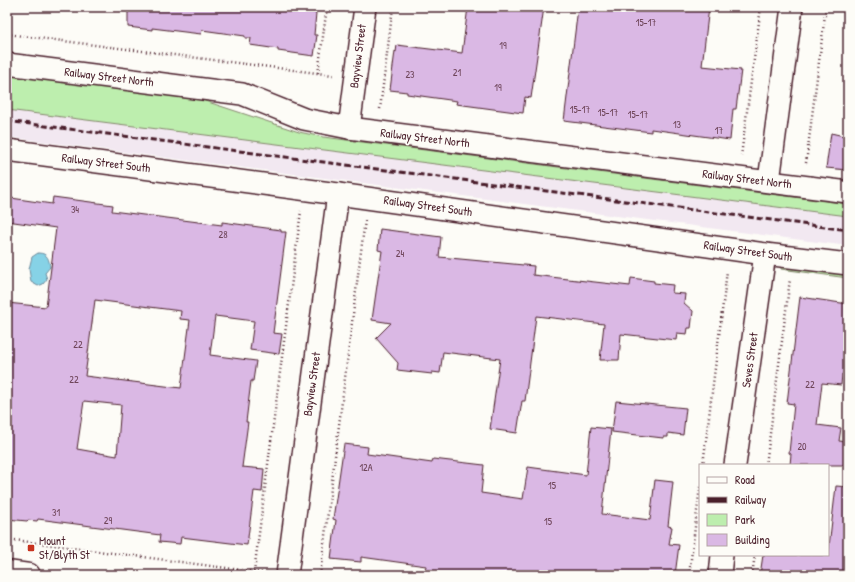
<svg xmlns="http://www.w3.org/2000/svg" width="855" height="582" viewBox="0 0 855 582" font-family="'Patrick Hand',sans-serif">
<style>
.built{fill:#f2e8f1}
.green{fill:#bdeeae;stroke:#84866c}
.water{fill:#86d2e6;stroke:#6e8a9b}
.building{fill:#dab8e4;stroke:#4a1f2b;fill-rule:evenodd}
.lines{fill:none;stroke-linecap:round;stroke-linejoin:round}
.minor-casing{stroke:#4a1f2b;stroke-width:24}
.tertiary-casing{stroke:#4a1f2b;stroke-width:25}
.path{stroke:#4a1f2b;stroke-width:2.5;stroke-dasharray:1 3;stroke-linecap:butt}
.minor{stroke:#fdfcf7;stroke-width:21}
.tertiary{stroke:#fdfcf7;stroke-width:22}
.rail{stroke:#4a1f2b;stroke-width:3;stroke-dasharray:6 3;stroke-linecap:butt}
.poi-dot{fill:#c8321e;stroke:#fdfcf7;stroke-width:1.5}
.labels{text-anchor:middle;stroke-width:3.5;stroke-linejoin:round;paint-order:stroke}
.number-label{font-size:10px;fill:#6e4559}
.street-label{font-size:12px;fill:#4a1f2b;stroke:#fdfcf7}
.poi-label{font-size:12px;fill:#4a1f2b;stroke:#fdfcf7;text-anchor:start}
</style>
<rect width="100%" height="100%" fill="#fdfcf7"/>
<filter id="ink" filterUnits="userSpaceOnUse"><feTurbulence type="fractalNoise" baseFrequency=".025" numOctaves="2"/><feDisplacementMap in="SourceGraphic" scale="8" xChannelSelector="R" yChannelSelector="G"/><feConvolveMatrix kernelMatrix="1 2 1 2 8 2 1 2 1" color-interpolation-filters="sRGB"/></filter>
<g filter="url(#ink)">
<!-- built -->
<polygon class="built" points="7,110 848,216 848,246 7,137"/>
<!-- green -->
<g class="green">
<polygon points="7,75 202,100 299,132 323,137 848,204 848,216 7,110"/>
<polygon points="795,263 848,270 848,278 781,269 781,267"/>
</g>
<!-- water -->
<path class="water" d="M 38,253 C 48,253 49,260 50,267 L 45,273 L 47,279 L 43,284 L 38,286 L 31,282 L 29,269 L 32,257 Z"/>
<!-- building -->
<g class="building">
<polygon points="128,7 267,7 316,13 314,35 317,35 314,56 278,51 278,49 250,45 251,38 245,38 245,36 202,30 201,34 152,28 152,30 128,27"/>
<polygon points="468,7 544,7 531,98 525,97 523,113 456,104 457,101 407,94 407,92 390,90 395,51 396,52 397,45 462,53"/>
<polygon points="609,7 709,7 702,66 741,70 736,109 733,109 730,140 651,129 651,132 564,121 578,8 609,11"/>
<polygon points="831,133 848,137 848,170 826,168"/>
<path d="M 53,197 L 113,205 L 112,211 L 222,225 L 222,222 L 281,230 L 281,232 L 286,232 L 273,333 L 282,334 L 279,354 L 250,350 L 254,321 L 215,316 L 210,355 L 256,361 L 253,381 L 251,381 L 246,422 L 248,422 L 242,467 L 264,469 L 262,492 L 254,491 L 247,545 L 181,537 L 180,544 L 159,542 L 160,535 L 38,519 L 37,521 L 28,520 L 27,521 L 7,519 L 7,303 L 46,307 L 56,228 L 7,221 L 7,200 L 10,201 L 11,198 L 52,204 ZM 95,300 L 181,311 L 180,319 L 190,320 L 181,388 L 85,376 ZM 84,401 L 121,405 L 117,456 L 77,449 Z"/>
<polygon points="380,229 441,237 439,257 534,266 533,275 630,286 631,278 654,281 654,283 673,285 672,293 685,294 684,303 693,311 691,328 688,328 687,334 677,333 676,340 621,334 619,360 600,360 604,324 536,316 525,401 522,401 517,433 490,429 500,359 443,352 440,373 432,372 432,374 397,370 398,363 376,338 391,323 372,320 382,251 378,250"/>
<polygon points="800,297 848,304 848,343 844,374 842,374 841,385 822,383 817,425 841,428 839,441 848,442 848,465 790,465 791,454 789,453 794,404 787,403"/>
<polygon points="616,401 686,408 683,435 668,433 668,437 663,437 663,438 612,432"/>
<polygon points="591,427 611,429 602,514 650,520 655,480 673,482 668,526 672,527 669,544 679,545 675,575 454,575 425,571 426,566 361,557 361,562 331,559 336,520 333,519 344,444 368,447 367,454 432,463 433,459 484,465 481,493 523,499 528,467 586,475"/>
<polygon points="836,486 848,487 848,575 760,575 763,555 828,555"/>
</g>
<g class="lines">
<!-- minor casing -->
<g class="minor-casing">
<g id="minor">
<polyline points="7,64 242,94 304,119 349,128 848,192"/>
<polyline points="349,128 365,7"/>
<polyline points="7,150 338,194 765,254 848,264"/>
<polyline points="769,181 792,7"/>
<polyline points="735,465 765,254"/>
<polyline points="287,575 338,194"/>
<polyline points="720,575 722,555"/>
</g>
</g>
<!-- tertiary casing -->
<g class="tertiary-casing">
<polyline id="tertiary" points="7,572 29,575"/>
</g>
<!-- path -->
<g class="path">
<polyline points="7,34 333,75"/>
<polyline points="318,73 327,7"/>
<polyline points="380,109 393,7"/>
<polyline points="741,156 761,7"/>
<polyline points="806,163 826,7"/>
<polyline points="703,465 727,271"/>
<polyline points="766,465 790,279"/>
<polyline points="7,539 264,573"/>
<polyline points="254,572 301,211"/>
<polyline points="320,575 365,220"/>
<polyline points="689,575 700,487"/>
<polyline points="752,575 755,555"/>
</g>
<!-- minor -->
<use href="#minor" class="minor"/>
<!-- tertiary -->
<use href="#tertiary" class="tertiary"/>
<!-- rail -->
<polyline class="rail" points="7,121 848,230"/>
</g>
</g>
<!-- markers -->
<rect class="poi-dot" x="27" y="544" width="8" height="8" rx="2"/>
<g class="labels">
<!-- number labels -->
<g class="number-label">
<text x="646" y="26">15-17</text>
<text x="503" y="49">19</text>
<text x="457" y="76">21</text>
<text x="410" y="78">23</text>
<text x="498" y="91">19</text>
<text x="580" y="113">15-17</text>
<text x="608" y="116">15-17</text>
<text x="638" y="118">15-17</text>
<text x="677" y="128">13</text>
<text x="719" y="134">17</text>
<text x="75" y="213">34</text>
<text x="223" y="238">28</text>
<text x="400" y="257">24</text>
<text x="78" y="348">22</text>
<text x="74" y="383">22</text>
<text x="810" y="388">22</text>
<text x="802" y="450">20</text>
<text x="366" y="471">12A</text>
<text x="552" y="489">15</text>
<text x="56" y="516">31</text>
<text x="108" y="524">29</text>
<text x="548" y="525">15</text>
</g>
<!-- street labels -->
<g class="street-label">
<text transform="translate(358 56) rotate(-83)" y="4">Bayview Street</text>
<text transform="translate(109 77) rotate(7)" y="4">Railway Street North</text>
<text transform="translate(425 138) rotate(7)" y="4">Railway Street North</text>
<text transform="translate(106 163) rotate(7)" y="4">Railway Street South</text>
<text transform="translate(747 179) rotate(7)" y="4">Railway Street North</text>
<text transform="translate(428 206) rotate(8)" y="4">Railway Street South</text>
<text transform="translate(748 251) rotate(8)" y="4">Railway Street South</text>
<text transform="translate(750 360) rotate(-82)" y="4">Seves Street</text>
<text transform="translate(312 384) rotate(-82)" y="4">Bayview Street</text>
</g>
<!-- poi labels -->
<g class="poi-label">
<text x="39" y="545">Mount<tspan x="39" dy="14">St/Blyth St</tspan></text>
</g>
</g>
<!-- margin -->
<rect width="855" height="582" fill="none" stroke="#fdfcf7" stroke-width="24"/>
<rect x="12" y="12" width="831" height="558" fill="none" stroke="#4a1f2b" stroke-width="1.5" filter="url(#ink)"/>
<!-- legend -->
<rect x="699" y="464" width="130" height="92" fill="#fdfcf7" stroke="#b5a4a5"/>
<rect x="707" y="477" width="20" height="6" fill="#fdfcf7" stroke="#b5a4a5"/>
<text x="735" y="484" font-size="12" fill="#4a1f2b">Road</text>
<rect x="707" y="497" width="20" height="6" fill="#4a1f2b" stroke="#b5a4a5"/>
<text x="735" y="504" font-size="12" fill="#4a1f2b">Railway</text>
<rect x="707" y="514" width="20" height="12" fill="#bdeeae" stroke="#b5a4a5"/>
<text x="735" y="524" font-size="12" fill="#4a1f2b">Park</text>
<rect x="707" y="534" width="20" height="12" fill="#dab8e4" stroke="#b5a4a5"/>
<text x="735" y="544" font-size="12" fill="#4a1f2b">Building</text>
</svg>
